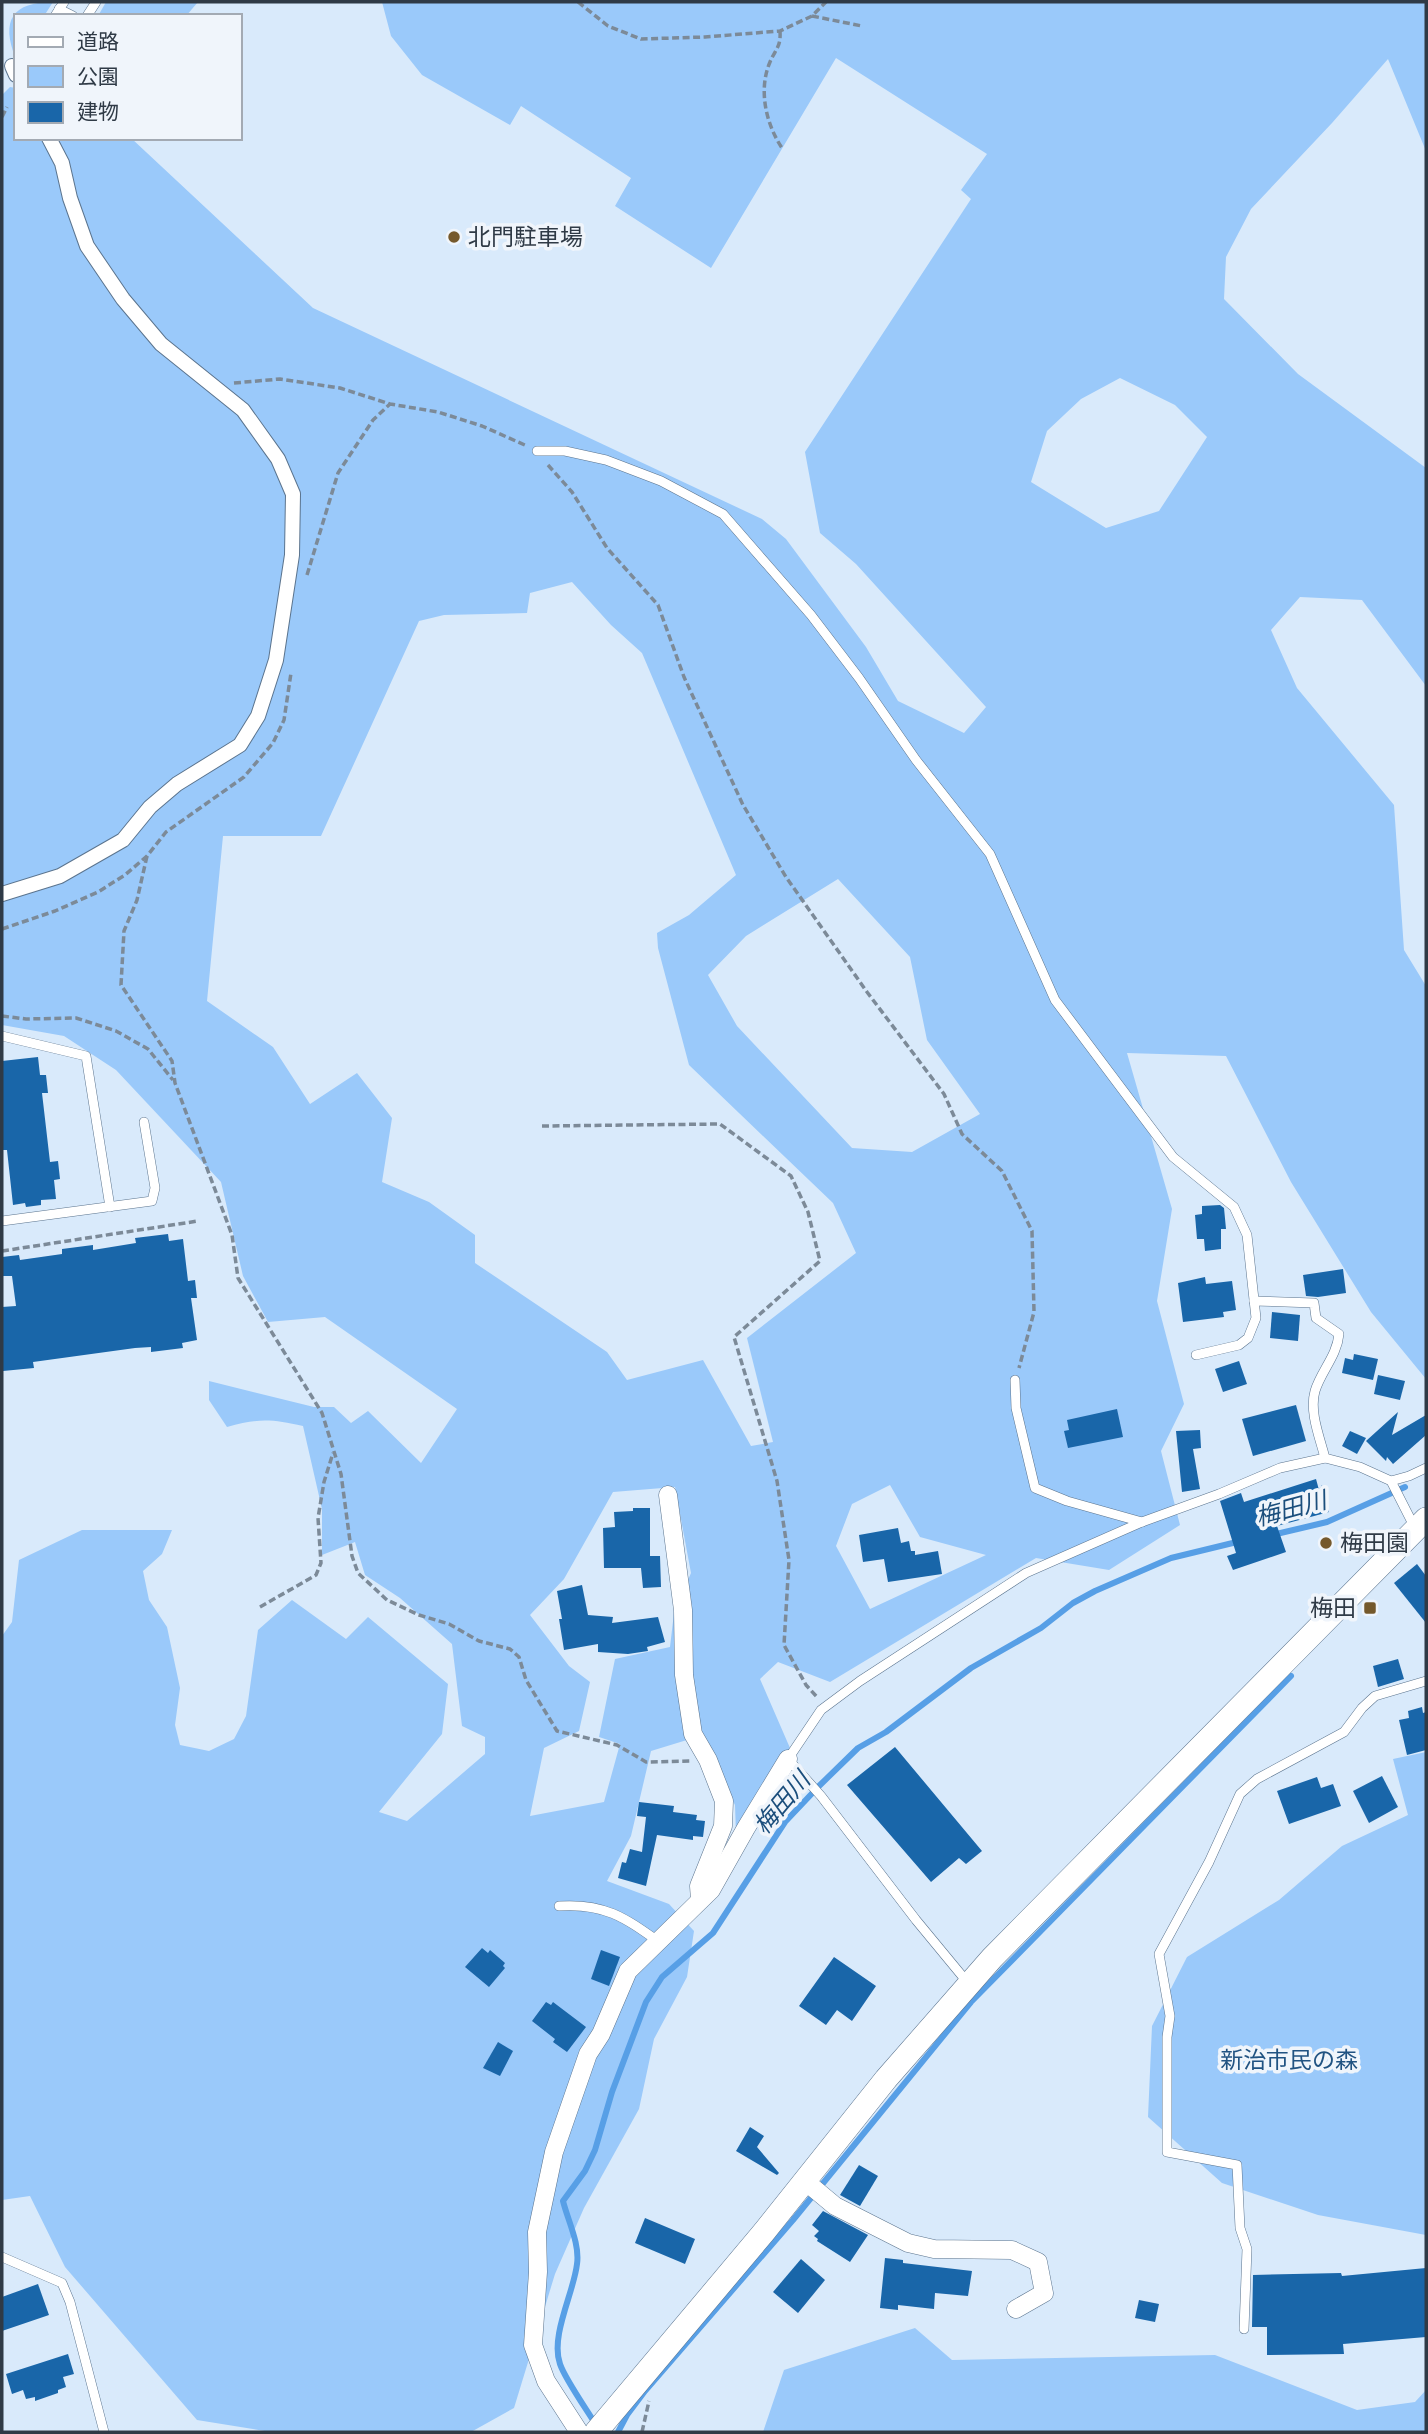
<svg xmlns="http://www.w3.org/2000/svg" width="1428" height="2434" viewBox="0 0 1428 2434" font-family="'Space Grotesk','Noto Sans JP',sans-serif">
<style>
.green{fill:#9ac9fa;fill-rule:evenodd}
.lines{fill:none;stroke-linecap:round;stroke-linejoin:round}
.stream{stroke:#579fe6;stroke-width:6}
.building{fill:#1966a9}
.service-casing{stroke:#5b748e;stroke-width:10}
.pedestrian-casing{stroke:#5b748e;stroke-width:16}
.minor-casing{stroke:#5b748e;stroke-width:19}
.tertiary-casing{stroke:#5b748e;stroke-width:24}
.path{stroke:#7c8a98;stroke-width:3.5;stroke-dasharray:7 3.5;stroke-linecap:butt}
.service{stroke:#fff;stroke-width:9}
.pedestrian{stroke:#fff;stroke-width:14}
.minor{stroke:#fff;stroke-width:18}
.tertiary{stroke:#fff;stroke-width:23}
.poi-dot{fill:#75592c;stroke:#f0f5fb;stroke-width:2.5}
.labels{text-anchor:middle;stroke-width:7;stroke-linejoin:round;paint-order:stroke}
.poi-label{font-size:23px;fill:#2f3a46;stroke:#f0f5fb;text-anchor:start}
.park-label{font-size:23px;fill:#215382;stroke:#f0f5fb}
.water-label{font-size:24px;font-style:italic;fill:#1b4e7c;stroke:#f0f5fb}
</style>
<rect width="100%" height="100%" fill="#d9eafb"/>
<!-- green -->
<g class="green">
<path d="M 53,2 L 44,16 L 16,16 L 16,59 C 0,20 13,2 53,2 Z"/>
<polygon points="106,2 198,2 186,16 98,16"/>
<path d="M 382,2 L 1426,2 L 1426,151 L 1388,59 L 1332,123 L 1251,209 L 1226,257 L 1224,299 L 1298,374 L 1426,468 L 1426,686 L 1362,600 L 1300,597 L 1271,630 L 1297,688 L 1394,805 L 1404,950 L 1426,986 L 1426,1379 L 1371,1312 L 1291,1182 L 1226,1056 L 1127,1053 L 1172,1209 L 1157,1301 L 1184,1404 L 1161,1451 L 1180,1525 L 1109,1570 L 1036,1558 L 830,1682 L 778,1662 L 760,1679 L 790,1748 L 736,1834 L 735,1805 L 700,1736 L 651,1751 L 631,1836 L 607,1881 L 669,1904 L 694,1931 L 687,1977 L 654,2039 L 639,2109 L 584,2208 L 555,2274 L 514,2408 L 471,2432 L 271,2432 L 197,2420 L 65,2267 L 30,2196 L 2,2200 L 2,1636 L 12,1622 L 19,1560 L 82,1530 L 172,1530 L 162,1554 L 143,1571 L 149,1600 L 167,1627 L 180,1688 L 175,1725 L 180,1745 L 209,1751 L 234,1739 L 246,1716 L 258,1630 L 292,1600 L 346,1639 L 368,1617 L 448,1684 L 442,1734 L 379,1812 L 407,1821 L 485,1754 L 485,1737 L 462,1726 L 452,1644 L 400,1598 L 365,1575 L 355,1542 L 322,1555 L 322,1509 L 303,1426 C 272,1419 258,1418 227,1427 L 209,1400 L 209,1381 L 314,1407 L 334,1407 L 351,1423 L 368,1411 L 421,1463 L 457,1409 L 325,1317 L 268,1322 L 243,1276 L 221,1182 L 116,1070 L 64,1036 L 2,1025 L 2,95 L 10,87 L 16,88 L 16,138 L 131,138 L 313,308 L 762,519 L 786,539 L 866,647 L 898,701 L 964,733 L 986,707 L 856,564 L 820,533 L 805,452 L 971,199 L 961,190 L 987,154 L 836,58 L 711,268 L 615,206 L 631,178 L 521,106 L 510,125 L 422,75 L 391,36 ZM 1120,378 L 1175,405 L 1207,437 L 1159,511 L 1106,528 L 1031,482 L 1047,431 L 1081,399 ZM 572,582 L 611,625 L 642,653 L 736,875 L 689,915 L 657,933 L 658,948 L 689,1065 L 833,1203 L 856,1253 L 747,1338 L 773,1442 L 751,1446 L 703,1360 L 627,1380 L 607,1352 L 475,1263 L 475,1235 L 429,1202 L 382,1182 L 392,1118 L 357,1073 L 310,1104 L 273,1047 L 207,1001 L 223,836 L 321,836 L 419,621 L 444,615 L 527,613 L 530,593 ZM 838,879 L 910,957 L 927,1040 L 980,1114 L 912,1152 L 852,1148 L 737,1026 L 708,975 L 746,936 ZM 890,1485 L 920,1537 L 986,1555 L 870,1609 L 836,1546 L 852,1504 ZM 675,1487 L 691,1573 L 674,1613 L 670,1647 L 615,1659 L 599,1737 L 620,1744 L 604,1802 L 530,1816 L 544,1748 L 579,1731 L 590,1682 L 569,1666 L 530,1615 L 564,1579 L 613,1492 Z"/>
<polygon points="1426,1752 1426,2235 1318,2215 1222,2183 1148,2117 1152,2026 1187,1957 1279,1900 1342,1846 1408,1815 1393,1759"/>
<polygon points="915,2328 952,2360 1215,2355 1357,2410 1415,2402 1426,2390 1426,2432 763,2432 784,2370"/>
</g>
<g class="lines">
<!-- stream -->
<g class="stream">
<polyline points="1272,1535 1327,1522 1405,1487"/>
<path d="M 596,2425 C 587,2410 565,2379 560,2364 C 550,2336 574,2292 577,2264 C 580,2244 568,2221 563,2201 L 585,2171 L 595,2150 L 612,2092 L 646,2002 L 662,1977 L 713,1933 L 785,1822 L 819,1786 L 858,1748 L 886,1732 L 971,1668 L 1041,1628 L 1073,1603 L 1095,1591 L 1171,1558 L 1241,1541"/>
<polyline points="618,2432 627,2415 645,2391 793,2220 971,2002 1291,1676"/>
</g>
</g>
<!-- building -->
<g class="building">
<polygon points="38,1057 40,1075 46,1075 48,1093 42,1093 50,1162 58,1161 60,1179 54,1180 56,1199 41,1200 41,1205 26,1207 25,1203 13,1205 7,1150 2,1150 2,1061"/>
<polygon points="1220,1205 1224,1208 1226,1229 1221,1229 1221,1249 1205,1251 1204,1239 1197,1239 1195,1215 1202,1214 1202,1206"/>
<polygon points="168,1234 169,1241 183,1239 188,1281 195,1280 197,1298 191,1298 197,1340 182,1343 183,1348 151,1352 151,1347 135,1348 33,1362 34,1368 3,1371 2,1307 16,1306 12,1276 2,1276 2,1257 19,1255 20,1260 62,1254 62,1249 93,1245 93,1250 136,1243 135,1238"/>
<polygon points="1343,1269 1346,1293 1318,1297 1306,1296 1303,1275"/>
<polygon points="1205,1277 1206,1284 1232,1281 1236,1310 1223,1312 1224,1317 1183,1322 1178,1283"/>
<polygon points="1272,1312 1300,1315 1298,1341 1270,1338"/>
<polygon points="1354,1354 1378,1359 1373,1380 1342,1373 1345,1358 1353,1360"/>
<polygon points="1239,1361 1247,1384 1223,1392 1215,1369"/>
<polygon points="1378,1375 1405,1381 1400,1400 1374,1394"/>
<polygon points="1296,1405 1306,1441 1253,1456 1242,1419"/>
<polygon points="1117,1409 1123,1437 1068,1448 1064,1431 1069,1430 1067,1420"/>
<polygon points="1398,1412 1392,1435 1426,1415 1426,1435 1393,1464 1387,1457 1386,1461 1366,1441"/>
<polygon points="1200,1430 1201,1448 1193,1449 1200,1489 1182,1492 1176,1431"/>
<polygon points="1350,1431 1366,1438 1357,1454 1342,1446"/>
<polygon points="1316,1479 1319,1490 1322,1485 1329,1512 1277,1526 1286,1552 1233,1570 1227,1556 1236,1553 1220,1501 1241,1493 1244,1502"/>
<polygon points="633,1508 650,1508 650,1556 660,1556 661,1587 643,1588 641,1568 604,1568 603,1528 615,1527 614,1512 633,1511"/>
<polygon points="898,1528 901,1543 909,1541 911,1551 915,1551 915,1555 938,1551 942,1574 888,1582 884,1559 863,1562 859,1535"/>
<polygon points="1417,1564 1426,1576 1426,1623 1394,1583"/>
<polygon points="582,1585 588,1615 613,1617 612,1623 658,1617 665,1642 647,1647 648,1651 628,1654 598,1652 598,1644 564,1650 559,1619 562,1619 557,1591"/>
<polygon points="1398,1659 1404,1679 1378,1687 1373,1666"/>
<polygon points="1422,1707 1423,1713 1426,1712 1426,1750 1407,1755 1399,1720 1409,1718 1408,1711"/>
<polygon points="895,1747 982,1851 966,1864 959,1858 931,1882 847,1785"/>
<polygon points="1382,1776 1398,1807 1369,1823 1353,1791"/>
<polygon points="1317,1777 1321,1788 1333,1784 1341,1806 1289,1824 1277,1791"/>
<polygon points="639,1802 674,1806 673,1812 697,1815 696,1820 705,1821 703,1837 693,1836 693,1840 657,1835 646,1886 618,1878 622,1862 626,1863 630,1849 642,1852 646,1817 637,1816"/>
<polygon points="482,1948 488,1953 490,1950 505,1963 503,1966 505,1968 489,1987 465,1967"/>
<polygon points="601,1950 620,1957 609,1986 591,1979"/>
<polygon points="834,1957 876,1986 852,2021 837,2010 826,2025 799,2006"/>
<polygon points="546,2002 551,2005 553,2002 586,2027 567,2052 553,2042 555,2039 532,2021"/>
<polygon points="498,2042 513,2051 500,2076 483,2068"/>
<polygon points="750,2127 764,2136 757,2147 779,2173 777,2175 736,2151"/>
<polygon points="859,2165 878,2176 860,2206 840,2195"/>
<polygon points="823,2211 868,2235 850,2262 817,2241 818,2239 814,2236 819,2231 812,2225"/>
<polygon points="645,2218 695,2239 685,2264 635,2243"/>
<polygon points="885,2258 903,2260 903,2263 972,2271 968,2296 935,2293 934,2309 898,2305 898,2310 880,2308"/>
<polygon points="801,2259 825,2280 798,2313 773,2292"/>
<polygon points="1426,2268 1426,2337 1343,2344 1344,2354 1267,2355 1267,2327 1252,2327 1253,2275 1341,2273 1342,2276"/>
<polygon points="38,2284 49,2315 2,2331 2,2297"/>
<polygon points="1139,2300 1159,2304 1155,2322 1135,2318"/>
<polygon points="68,2354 74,2374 63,2377 66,2387 58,2390 58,2393 35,2401 35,2397 26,2399 23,2390 12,2394 6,2374"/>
</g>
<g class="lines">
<!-- service casing -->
<g class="service-casing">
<g id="service">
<polyline points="59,9 73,16"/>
<polyline points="55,16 64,2"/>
<polyline points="87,16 96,2"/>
<polyline points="537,451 565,451 606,460 661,481 723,514 811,615 859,678 916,760 990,854 1055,1000 1173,1157 1234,1207 1247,1235 1256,1318 1248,1338 1239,1345 1196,1355"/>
<polyline points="2,1036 86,1056 110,1207"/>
<polyline points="2,1221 152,1201 155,1188 144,1122"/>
<path d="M 1254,1301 L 1314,1303 L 1316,1318 L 1339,1334 C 1337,1356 1321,1371 1315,1391 C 1309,1412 1320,1438 1325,1458 L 1360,1467 L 1391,1481 L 1415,1528"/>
<polyline points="1015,1380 1016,1408 1035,1488 1067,1501 1142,1522"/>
<polyline points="1391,1481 1409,1476 1426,1468"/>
<path d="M 559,1906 C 604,1903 624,1917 659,1942"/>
<polyline points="968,1983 916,1920 821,1796 788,1759 821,1710 860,1681 1026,1573 1142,1522 1219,1494 1280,1468 1325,1458"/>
<polyline points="2,2257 62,2283 70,2302 104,2432"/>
<polyline points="1244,2329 1247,2249 1240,2228 1237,2165 1167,2152 1167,2037 1170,2016 1159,1954 1209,1862 1240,1794 1257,1779 1344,1732 1362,1708 1375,1696 1426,1681"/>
</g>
</g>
<!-- pedestrian casing -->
<g class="pedestrian-casing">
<g id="pedestrian">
<polyline points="12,66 16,75"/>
<polyline points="2,894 60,876 123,840 150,807 177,784 240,745 258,716 276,660 292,555 293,494 278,459 243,410 161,344 123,299 87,246 70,198 62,163 49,138"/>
</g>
</g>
<!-- minor casing -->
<g class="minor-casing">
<g id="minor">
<polyline points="668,1495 683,1610 684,1675 693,1734 708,1760 724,1801 723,1826 699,1886 700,1900"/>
<polyline points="805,2181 835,2206 908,2243 934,2249 1012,2250 1038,2262 1044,2293 1016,2309"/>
<polyline points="579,2432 546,2381 533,2345 538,2272 537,2232 554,2152 588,2054 601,2034 628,1971 711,1890 746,1828 788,1759"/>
</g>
</g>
<!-- tertiary casing -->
<g class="tertiary-casing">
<polyline id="tertiary" points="596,2432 764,2232 886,2079 992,1958 1426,1519"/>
</g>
<!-- path -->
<g class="path">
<polyline points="578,2 608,26 641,39 705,37 780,31 812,16 826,2"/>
<polyline points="812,16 862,26"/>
<path d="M 780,31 C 781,47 776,48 770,62 C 758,90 766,124 782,148"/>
<polyline points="2,117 7,107"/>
<polyline points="234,383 280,379 340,388 390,404 438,412 482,426 527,446"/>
<polyline points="548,465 572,492 607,548 658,605 684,677 743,805 786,877 867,992 944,1094 962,1134 1002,1171 1032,1231 1034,1312 1019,1368"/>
<polyline points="307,575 338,473 373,420 390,404"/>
<polyline points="147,856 137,900 124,931 121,985 172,1061 175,1083 232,1235 238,1278 322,1413 341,1474 352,1556 358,1573 387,1600 419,1615 449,1624 479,1641 510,1649 519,1657 526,1680 557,1731 617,1745 646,1762 690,1761"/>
<polyline points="2,929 55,911 98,892 125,875 147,856 166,832 244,777 273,743 284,720 291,673"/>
<polyline points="2,1016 26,1019 76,1018 116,1031 148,1049 173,1080"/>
<polyline points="542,1126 720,1124 791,1176 808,1212 820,1261 734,1337 777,1481 789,1560 784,1645 806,1685 817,1697"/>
<polyline points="2,1251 198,1221"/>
<polyline points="260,1607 316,1575 321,1563 318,1518 324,1482 333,1453"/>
<polyline points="642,2432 649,2401"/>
</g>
<!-- service -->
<use href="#service" class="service"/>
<!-- pedestrian -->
<use href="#pedestrian" class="pedestrian"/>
<!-- minor -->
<use href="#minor" class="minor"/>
<!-- tertiary -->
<use href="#tertiary" class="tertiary"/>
</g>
<!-- markers -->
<g class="poi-dot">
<circle cx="454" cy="237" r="7"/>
<circle cx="1326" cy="1543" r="7"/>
<rect x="1363" y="1601" width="14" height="14" rx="3.5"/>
</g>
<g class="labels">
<!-- poi labels -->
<g class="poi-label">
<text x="468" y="245">北門駐車場</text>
<text x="1340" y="1551">梅田園</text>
<text x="1356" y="1616" text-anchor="end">梅田</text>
</g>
<!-- park labels -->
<g class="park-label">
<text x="1289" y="2068">新治市民の森</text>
</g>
<!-- water labels -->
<g class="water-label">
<text transform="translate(1291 1509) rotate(-15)" y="8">梅田川</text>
<text transform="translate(782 1803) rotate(-50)" y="8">梅田川</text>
</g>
</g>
<!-- border -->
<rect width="1428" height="2434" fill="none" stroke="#2f3a46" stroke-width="7"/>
<!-- legend -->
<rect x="14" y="14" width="228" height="126" fill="#f0f5fb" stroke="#a3aab3" stroke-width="2"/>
<rect x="28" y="37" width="35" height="10" fill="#ffffff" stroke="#a3aab3" stroke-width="2"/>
<text x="77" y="49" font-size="21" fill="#2f3a46">道路</text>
<rect x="28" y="66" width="35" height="21" fill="#9ac9fa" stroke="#a3aab3" stroke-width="2"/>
<text x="77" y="84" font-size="21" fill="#2f3a46">公園</text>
<rect x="28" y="102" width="35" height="21" fill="#1966a9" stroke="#a3aab3" stroke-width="2"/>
<text x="77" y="119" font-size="21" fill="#2f3a46">建物</text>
</svg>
